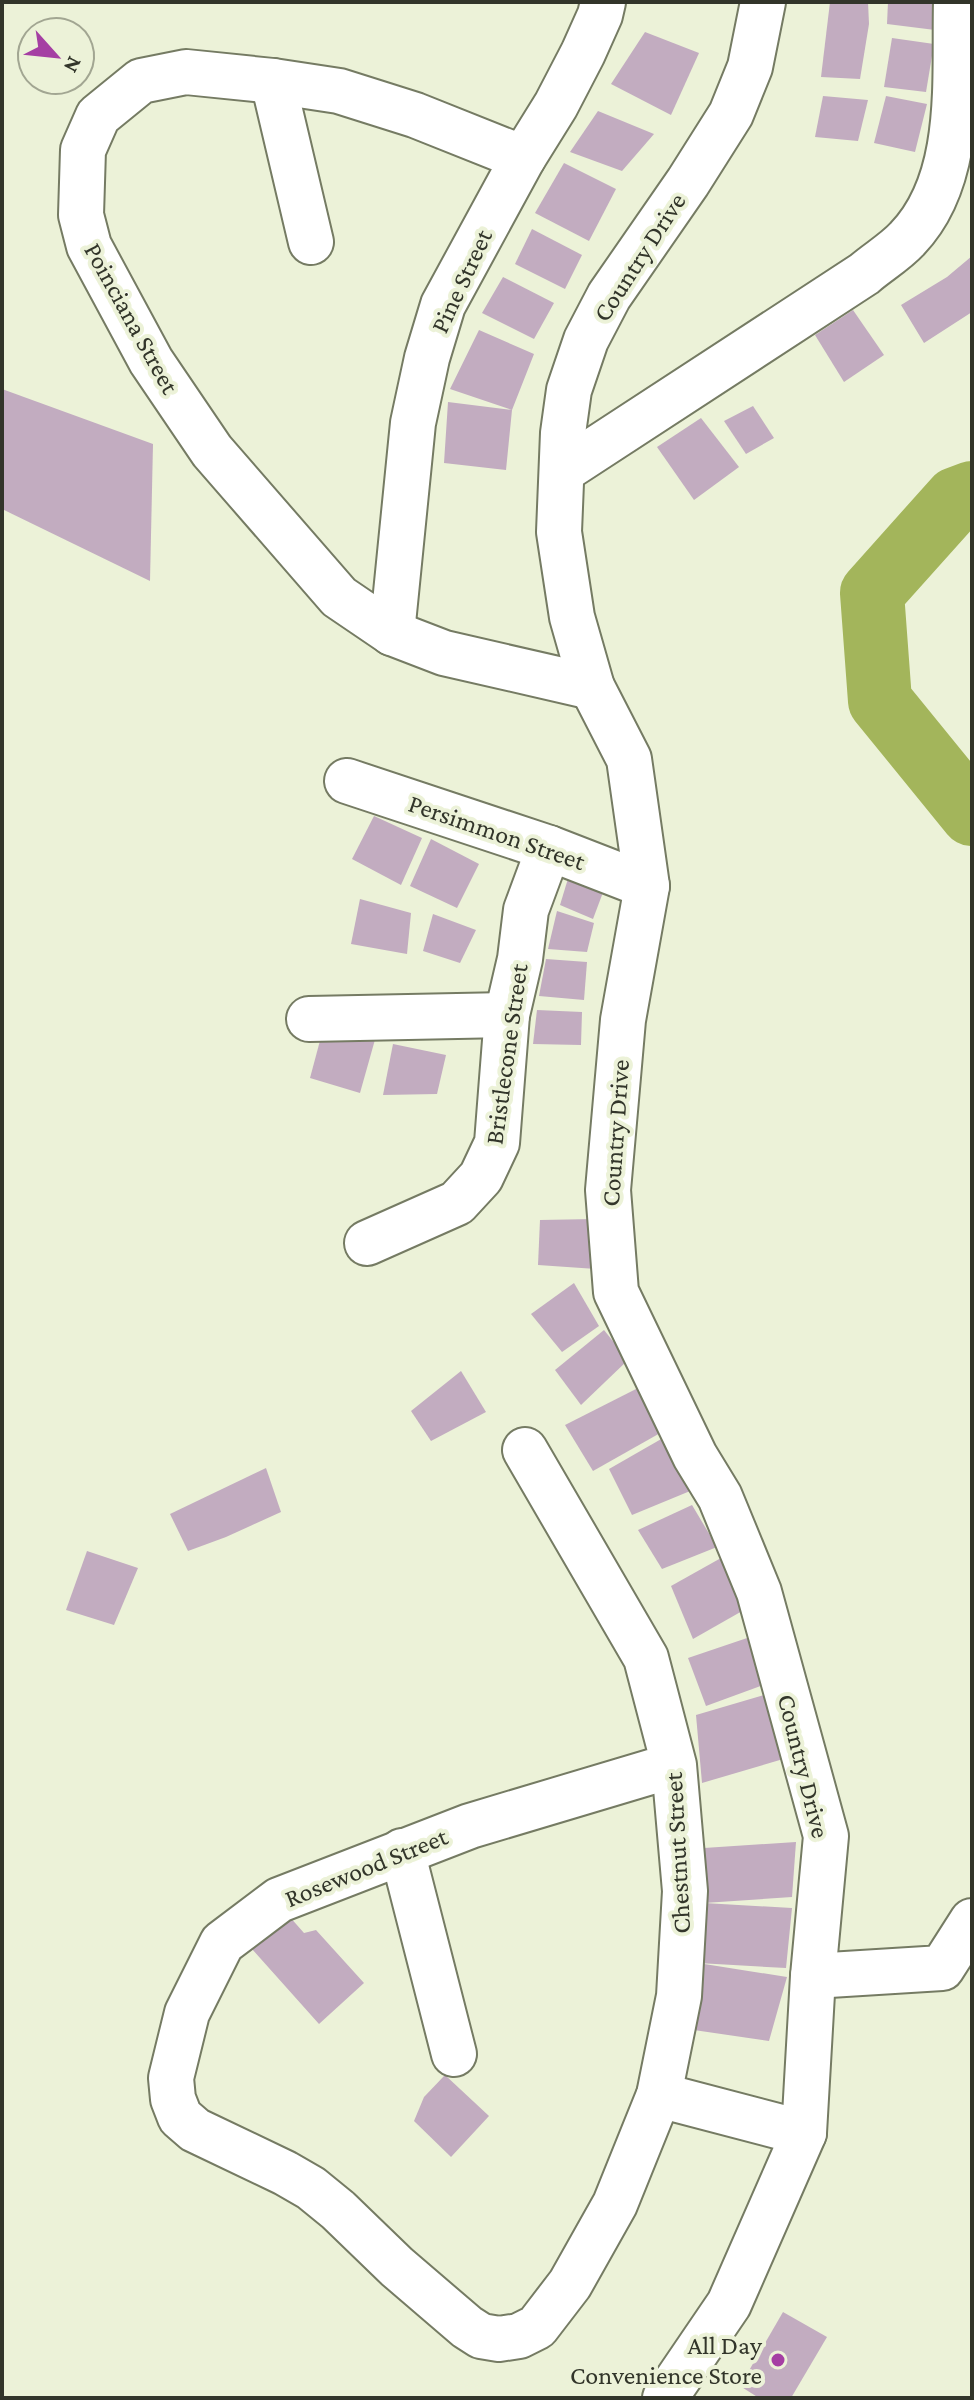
<svg xmlns="http://www.w3.org/2000/svg" width="974" height="2400" viewBox="0 0 974 2400" font-family="'Crimson Pro',serif">
<style>
.lines{fill:none;stroke-linecap:round;stroke-linejoin:round}
.river{stroke:#a3b55b;stroke-width:64}
.building{fill:#c2acc0}
.minor-casing{stroke:#757b63;stroke-width:48}
.minor{stroke:#fff;stroke-width:44}
.poi-dot{fill:#a53fa3;stroke:#ecf2d8;stroke-width:3}
.labels{text-anchor:middle;stroke-width:8;stroke-linejoin:round;paint-order:stroke}
.street-label{font-size:26px;fill:#32352a;stroke:#ecf2d8}
.poi-label{font-size:26px;fill:#32352a;stroke:#ecf2d8;text-anchor:end}
</style>
<rect width="100%" height="100%" fill="#ecf2d8"/>
<g class="lines">
<!-- river -->
<polyline class="river" points="972,493 956,499 872,593 880,701 972,814"/>
</g>
<!-- building -->
<g class="building">
<polygon points="830,2 868,2 869,24 860,79 821,77"/>
<polygon points="888,2 938,2 935,30 887,24"/>
<polygon points="645,32 699,53 671,115 611,84"/>
<polygon points="892,38 934,44 926,92 884,87"/>
<polygon points="823,96 868,100 858,141 815,137"/>
<polygon points="886,96 927,104 915,152 874,143"/>
<polygon points="598,111 654,134 622,171 570,152"/>
<polygon points="564,163 616,189 589,241 535,213"/>
<polygon points="532,229 582,255 565,289 515,264"/>
<polygon points="972,256 972,312 924,343 901,305 947,277"/>
<polygon points="503,277 554,303 534,339 482,313"/>
<polygon points="853,310 884,355 844,382 815,335"/>
<polygon points="479,330 534,354 512,410 506,470 444,463 448,402 512,410 450,389"/>
<polygon points="2,389 153,444 150,581 2,509"/>
<polygon points="753,406 774,438 746,454 724,421"/>
<polygon points="701,418 739,467 694,500 657,447"/>
<polygon points="374,816 422,838 401,885 352,859"/>
<polygon points="431,839 479,864 457,908 410,886"/>
<polygon points="570,872 605,887 593,919 560,905"/>
<polygon points="360,899 411,913 407,954 351,944"/>
<polygon points="557,911 594,923 587,952 548,949"/>
<polygon points="433,914 476,930 460,963 423,951"/>
<polygon points="546,959 587,962 584,1000 539,996"/>
<polygon points="537,1010 582,1012 581,1045 533,1044"/>
<polygon points="325,1022 376,1036 360,1093 310,1078"/>
<polygon points="393,1044 446,1055 437,1094 383,1095"/>
<polygon points="594,1219 596,1269 538,1265 540,1220"/>
<polygon points="574,1283 599,1326 562,1352 531,1314"/>
<polygon points="604,1330 628,1360 581,1405 555,1370"/>
<polygon points="461,1371 486,1412 431,1441 411,1411"/>
<polygon points="638,1388 662,1432 593,1471 565,1425"/>
<polygon points="663,1438 695,1489 632,1515 609,1469"/>
<polygon points="266,1468 281,1512 226,1537 188,1551 170,1514"/>
<polygon points="692,1505 717,1547 662,1569 638,1530"/>
<polygon points="87,1551 138,1568 114,1625 66,1610"/>
<polygon points="721,1558 751,1606 693,1639 671,1586"/>
<polygon points="756,1635 769,1683 706,1706 688,1658"/>
<polygon points="774,1692 790,1757 702,1783 696,1715"/>
<polygon points="796,1842 792,1897 704,1903 704,1848"/>
<polygon points="704,1903 792,1908 786,1968 698,1963 787,1977 769,2041 687,2029"/>
<polygon points="289,1916 304,1933 316,1930 364,1983 319,2024 252,1949"/>
<polygon points="445,2075 489,2116 451,2157 414,2121 424,2097"/>
<polygon points="783,2312 827,2337 791,2398 759,2398 740,2386"/>
</g>
<g class="lines">
<!-- minor casing -->
<g class="minor-casing">
<g id="minor">
<polyline points="273,81 311,242"/>
<polyline points="523,158 415,115 339,91 273,81 186,72 141,81 98,116 83,150 81,215 89,246 151,361 212,451 339,597 392,633 444,653 592,687"/>
<path d="M 562,471 L 864,274 C 878,262 895,252 907,239 C 965,179 954,79 956,2"/>
<polyline points="392,633 413,423 427,358 443,305 523,158 556,105 583,53 600,15 603,2"/>
<polyline points="347,781 549,848 647,886"/>
<polyline points="309,1019 507,1015"/>
<polyline points="367,1243 457,1203 481,1177 497,1143 507,1015 520,959 526,910 549,848"/>
<polyline points="525,1450 646,1658 674,1765 685,1891 679,1996 659,2095 615,2204 570,2284 537,2327 519,2336 499,2339 481,2336 467,2327 397,2267 338,2210 311,2188 285,2173 195,2130 180,2117 173,2099 171,2078 187,2013 222,1943 279,1900 470,1826 674,1765"/>
<polyline points="402,1851 454,2054"/>
<polyline points="813,1976 942,1968 972,1921"/>
<polyline points="659,2095 804,2133"/>
<polyline points="665,2398 729,2304 804,2133 813,1976 826,1836 759,1592 720,1497 695,1456 616,1292 608,1190 623,1020 647,886 629,759 592,687 572,617 559,532 563,433 569,390 586,340 609,296 688,182 731,114 750,67 763,2"/>
</g>
</g>
<!-- minor -->
<use href="#minor" class="minor"/>
</g>
<!-- markers -->
<circle class="poi-dot" cx="778" cy="2360" r="8"/>
<g class="labels">
<!-- street labels -->
<g class="street-label">
<text transform="translate(639 257) rotate(-57)" y="9">Country Drive</text>
<text transform="translate(461 281) rotate(-65)" y="9">Pine Street</text>
<text transform="translate(132 318) rotate(61)" y="9">Poinciana Street</text>
<text transform="translate(497 832) rotate(19)" y="9">Persimmon Street</text>
<text transform="translate(506 1054) rotate(-82)" y="9">Bristlecone Street</text>
<text transform="translate(615 1133) rotate(-86)" y="9">Country Drive</text>
<text transform="translate(804 1766) rotate(76)" y="9">Country Drive</text>
<text transform="translate(677 1853) rotate(-93)" y="9">Chestnut Street</text>
<text transform="translate(366 1867) rotate(-22)" y="9">Rosewood Street</text>
</g>
<!-- poi labels -->
<g class="poi-label">
<text x="762" y="2354">All Day<tspan x="762" dy="30">Convenience Store</tspan></text>
</g>
</g>
<!-- border -->
<rect width="974" height="2400" fill="none" stroke="#32352a" stroke-width="8"/>
<!-- north arrow -->
<g transform="translate(56 56) rotate(117)"><circle r="38" fill="#ecf2d8" stroke="#a2a692" stroke-width="2"/>
<path d="M0-6L14 30L0 20L-14 30Z" fill="#a53fa3"/>
<text y="-12" font-size="22" font-weight="bold" text-anchor="middle" fill="#32352a">N</text>
</g>
</svg>
